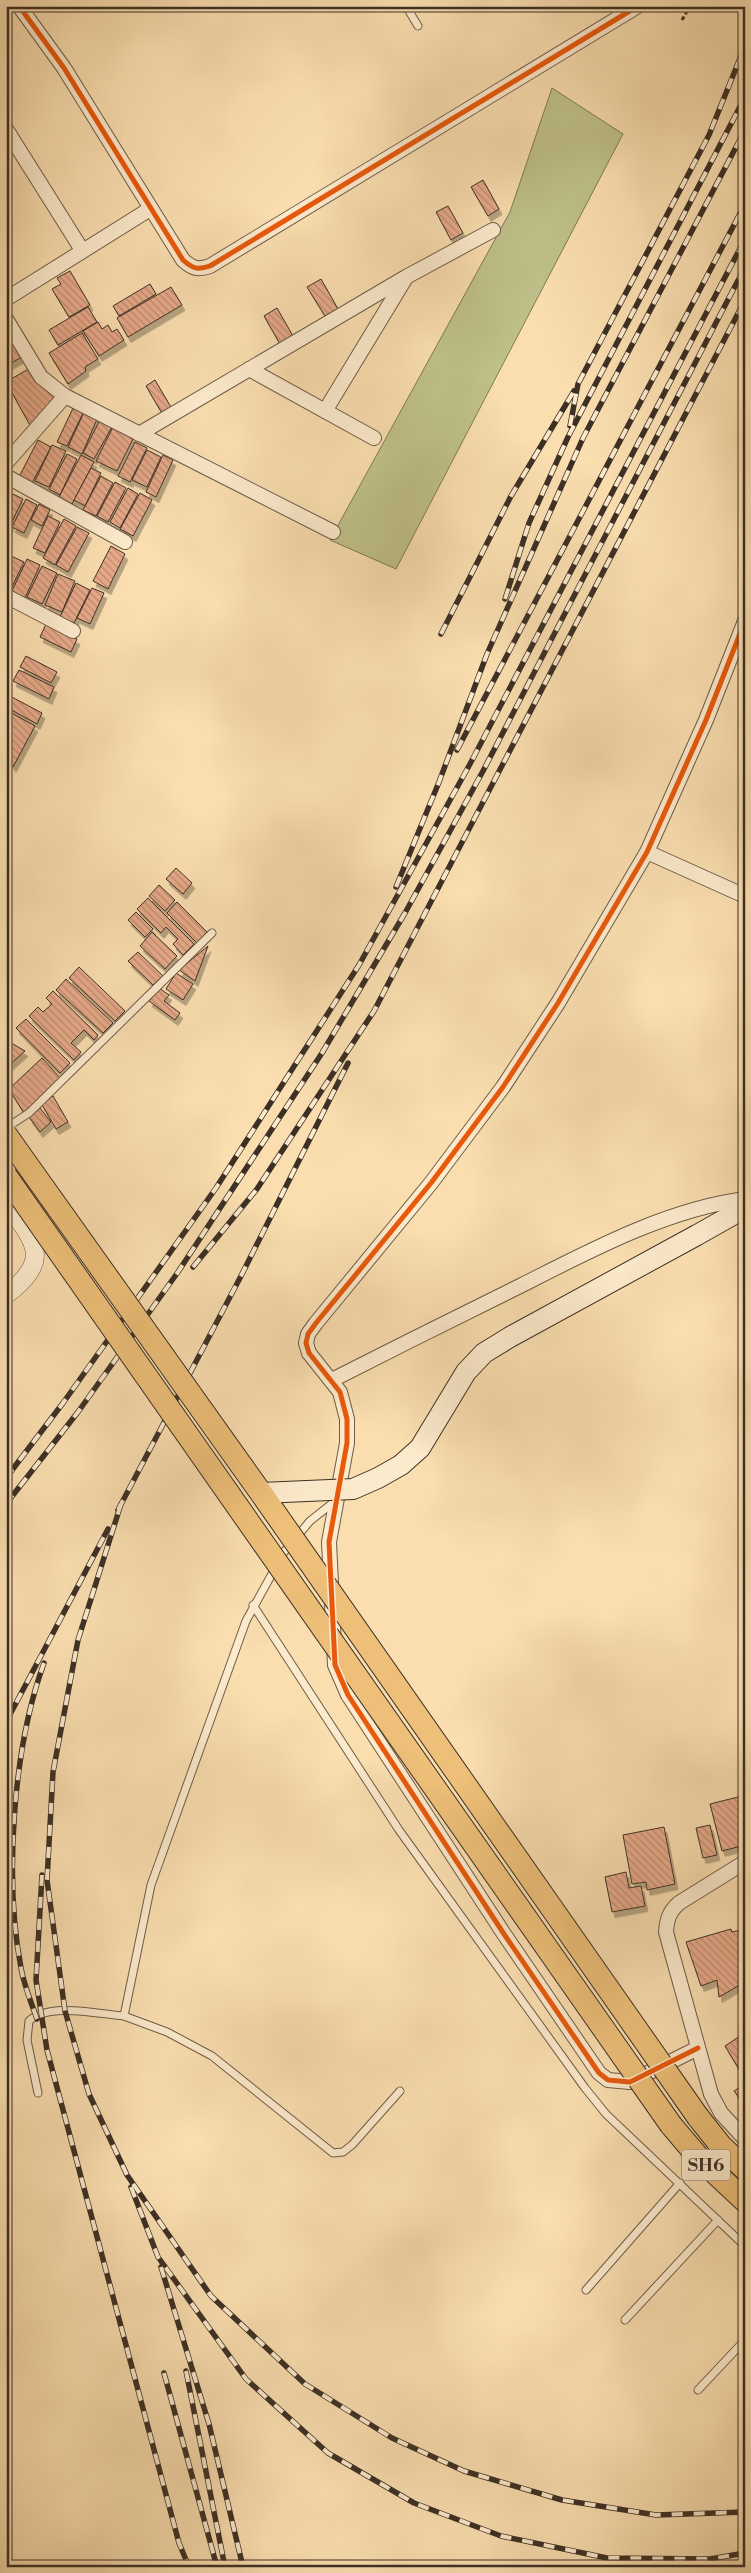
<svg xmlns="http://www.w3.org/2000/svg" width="751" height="2573" viewBox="0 0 751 2573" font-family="'Libre Bodoni',serif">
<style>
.green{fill:#bfc18a;stroke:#7e7858}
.building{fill:url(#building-back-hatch);stroke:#3c3025;filter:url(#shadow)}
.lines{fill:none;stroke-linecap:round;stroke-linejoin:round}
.service-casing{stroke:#6c5c48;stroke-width:9}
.minor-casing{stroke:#6c5c48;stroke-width:16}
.tertiary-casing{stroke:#6c5c48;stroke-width:19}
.secondary-casing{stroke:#3c3025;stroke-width:22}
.primary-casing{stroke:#3c3025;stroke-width:24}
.path{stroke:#3c3025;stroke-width:3;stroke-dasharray:4 2.5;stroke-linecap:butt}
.service{stroke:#fceacc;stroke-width:7}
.minor{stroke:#fceacc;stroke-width:14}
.tertiary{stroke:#fceacc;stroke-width:18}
.secondary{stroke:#fceacc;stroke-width:20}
.primary{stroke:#edbf78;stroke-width:22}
.rail-casing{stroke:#3c3025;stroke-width:5.5}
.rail{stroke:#fceacc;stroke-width:4;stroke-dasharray:11;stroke-linecap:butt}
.secondary-bridge-casing{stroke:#3c3025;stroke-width:22;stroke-linecap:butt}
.primary-bridge-casing{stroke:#3c3025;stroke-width:24;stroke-linecap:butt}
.secondary-bridge{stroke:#fceacc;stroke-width:20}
.primary-bridge{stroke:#edbf78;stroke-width:22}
.cycleway-casing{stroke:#fceacc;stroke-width:8}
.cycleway{stroke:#e8590c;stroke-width:5}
.labels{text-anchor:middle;stroke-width:4;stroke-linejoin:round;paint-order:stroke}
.shield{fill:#fceacc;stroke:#766857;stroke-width:1}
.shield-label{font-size:18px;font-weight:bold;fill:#3c3025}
</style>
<defs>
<pattern id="building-back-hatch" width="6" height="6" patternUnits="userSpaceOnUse" patternTransform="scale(1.25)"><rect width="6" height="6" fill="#e8aa8a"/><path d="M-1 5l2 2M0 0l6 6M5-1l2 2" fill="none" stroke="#bd8b71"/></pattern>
<filter id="shadow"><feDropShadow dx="3" dy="5.5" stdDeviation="0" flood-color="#0004"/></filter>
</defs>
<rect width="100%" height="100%" fill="#fadeb0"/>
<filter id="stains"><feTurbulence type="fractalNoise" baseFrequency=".004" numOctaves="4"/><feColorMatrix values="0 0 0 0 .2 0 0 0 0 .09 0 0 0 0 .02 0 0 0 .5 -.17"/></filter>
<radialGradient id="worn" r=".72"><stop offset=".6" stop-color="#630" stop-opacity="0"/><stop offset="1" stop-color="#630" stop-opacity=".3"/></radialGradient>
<!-- green -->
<polygon class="green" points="552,88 623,134 396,569 330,540 510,212"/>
<!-- building -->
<g class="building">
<polygon points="483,180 499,209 488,216 471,187"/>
<polygon points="448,206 463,233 451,240 436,212"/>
<polygon points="70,271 90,305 69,317 52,289 61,284 57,278"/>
<polygon points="321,279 338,309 325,316 307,287"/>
<polygon points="150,284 156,294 119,316 113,306"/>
<polygon points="171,287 182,305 128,337 117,318"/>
<polygon points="88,307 97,322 58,345 49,330"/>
<polygon points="277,308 293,336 280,344 264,316"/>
<polygon points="98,322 102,329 108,325 112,332 117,329 124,340 99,356 83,331"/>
<polygon points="82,333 98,359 85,367 86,371 68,384 49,353"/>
<polygon points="6,337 12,345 21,340 29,353 6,366"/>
<polygon points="37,364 57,397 31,427 6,382"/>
<polygon points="155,380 172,409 163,415 146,386"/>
<polygon points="74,406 84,411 67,446 57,442"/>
<polygon points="85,410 98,417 82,454 68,447"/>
<polygon points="101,418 113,425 94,459 83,453"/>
<polygon points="113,427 134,437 117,471 96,461"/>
<polygon points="38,440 51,447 32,483 19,477"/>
<polygon points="135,442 147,448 130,482 118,476"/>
<polygon points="52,445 66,451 49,487 35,481"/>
<polygon points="147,450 161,457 147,487 132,480"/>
<polygon points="67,454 77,459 60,495 49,489"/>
<polygon points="81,455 94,462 72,504 59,497"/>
<polygon points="163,455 173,460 156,497 146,492"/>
<polygon points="91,468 101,473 85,506 74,500"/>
<polygon points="101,476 113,483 96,516 83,510"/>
<polygon points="115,482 126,488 108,522 97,516"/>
<polygon points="128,488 138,494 120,528 110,522"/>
<polygon points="140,493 152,500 133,536 120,529"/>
<polygon points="13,494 23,499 6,534 6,509"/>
<polygon points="26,499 37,505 24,533 12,527"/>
<polygon points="39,504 50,510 42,526 31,520"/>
<polygon points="48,516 60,522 45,553 33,548"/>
<polygon points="64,519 76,526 55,565 43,558"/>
<polygon points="77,527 89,533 68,572 56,565"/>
<polygon points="111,546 125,554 108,589 93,581"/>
<polygon points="11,556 24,562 10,591 6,589 6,565"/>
<polygon points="27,559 40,565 25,598 12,591"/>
<polygon points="42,566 57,573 42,604 27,597"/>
<polygon points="58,574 75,581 62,612 45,605"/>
<polygon points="76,583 90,590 74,623 60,617"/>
<polygon points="92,588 104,593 90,624 77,618"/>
<polygon points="46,624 77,639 71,652 40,637"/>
<polygon points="26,656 57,672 51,683 20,667"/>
<polygon points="19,670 54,687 49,699 13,681"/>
<polygon points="6,694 42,713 37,724 6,707"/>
<polygon points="6,710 35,726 13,767 6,756"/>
<polygon points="176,868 192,883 183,894 166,879"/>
<polygon points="159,885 175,900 165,911 149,896"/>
<polygon points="148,898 194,944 183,955 173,944 178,939 166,927 161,933 137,909"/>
<polygon points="177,902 207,932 197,943 167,913"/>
<polygon points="136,912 153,929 145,937 128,920"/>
<polygon points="152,932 177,956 165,969 140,946"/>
<polygon points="208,946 195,981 179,970"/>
<polygon points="138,952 163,976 153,985 128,961"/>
<polygon points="79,967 125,1011 115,1021 69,978"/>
<polygon points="176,973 193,984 183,1000 166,989"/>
<polygon points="66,979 113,1023 103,1033 56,990"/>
<polygon points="159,988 169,995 164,1001 180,1013 175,1020 149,1001"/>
<polygon points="53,991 98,1035 94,1040 84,1030 71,1043 81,1052 74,1060 29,1016 38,1007 43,1012 52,1004 46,998"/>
<polygon points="26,1019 70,1063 60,1073 16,1028"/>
<polygon points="6,1040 25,1051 6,1068"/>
<polygon points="42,1058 60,1078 24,1113 9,1089"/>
<polygon points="53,1096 68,1122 56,1129 41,1103"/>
<polygon points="40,1108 51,1122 40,1132 29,1117"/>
<polygon points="742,1796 745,1808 745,1845 722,1851 710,1804"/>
<polygon points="710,1825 717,1855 703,1858 696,1828"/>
<polygon points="664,1827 675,1884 647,1890 646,1882 632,1884 623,1835"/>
<polygon points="626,1872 629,1888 641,1886 645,1906 612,1912 605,1877"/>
<polygon points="731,1929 732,1932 745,1929 745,1982 719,1997 717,1980 701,1986 686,1942"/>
<polygon points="740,2036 745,2043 743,2076 725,2046"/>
<polygon points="745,2084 745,2106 734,2091"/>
</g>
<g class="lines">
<!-- service casing -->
<g class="service-casing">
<g id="service">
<polyline points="406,6 418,26"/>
<polyline points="6,1128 29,1113 212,933"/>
<polyline points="253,1605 399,1830 585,2088 606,2114 745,2246"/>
<polyline points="124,2016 167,2032 212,2056 333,2153 343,2152 352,2145 400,2091"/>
<path d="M 38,2093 L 27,2040 L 29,2021 C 49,2002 98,2014 124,2016 L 151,1885 L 246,1621 L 284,1552 L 310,1521 L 334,1502"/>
<polyline points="586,2290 680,2183"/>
<polyline points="625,2320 718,2220"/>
<polyline points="698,2390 745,2340"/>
</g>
</g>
<!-- minor casing -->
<g class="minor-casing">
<g id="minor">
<path d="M 19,6 L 64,68 L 183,260 C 193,269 198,270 210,266 L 638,6"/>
<polyline points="6,129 82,250"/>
<polyline points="6,299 150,209"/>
<polyline points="6,319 41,377 65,396 333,532"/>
<polyline points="249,369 374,438"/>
<polyline points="325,411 405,279"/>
<polyline points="139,434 406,277 493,230"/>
<polyline points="6,463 65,396"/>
<polyline points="6,476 125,542"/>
<polyline points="6,596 73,631"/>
<polyline points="647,852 745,896"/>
<path d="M 332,1380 C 395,1348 459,1316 522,1285 C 591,1250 668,1209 745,1199"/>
<path d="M 745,1862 L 679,1903 C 669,1912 667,1919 666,1932 L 711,2094 L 721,2113 L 745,2139"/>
<polyline points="698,2048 630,2082 608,2080 599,2073 504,1934 348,1695 335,1665 329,1542 347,1443 347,1419 340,1392 309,1353 306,1343 308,1334 316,1323 431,1183 503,1087 558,1003 647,852 706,720 745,621"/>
</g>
</g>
<!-- tertiary casing -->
<g class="tertiary-casing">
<path id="tertiary" d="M 6,1202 C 35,1243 53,1259 6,1295"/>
</g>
<!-- secondary casing -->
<g class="secondary-casing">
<polyline id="secondary" points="697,1235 745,1208"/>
</g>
<!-- primary casing -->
<g class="primary-casing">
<g id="primary">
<polyline points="698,2117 721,2146 745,2169"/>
<polyline points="671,2125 699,2158 745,2201"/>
</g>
</g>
<!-- path -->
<polyline class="path" points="682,20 690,6"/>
<!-- service -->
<use href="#service" class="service"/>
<!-- minor -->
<use href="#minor" class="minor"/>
<!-- tertiary -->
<use href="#tertiary" class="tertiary"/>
<!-- secondary -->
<use href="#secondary" class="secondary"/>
<!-- primary -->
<use href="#primary" class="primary"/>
<!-- rail casing -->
<g class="rail-casing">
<g id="rail">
<polyline points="570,426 578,384 709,135 745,46"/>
<polyline points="505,599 529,523 568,437 745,97"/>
<polyline points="441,634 511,496 574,391"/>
<polyline points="457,750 745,204"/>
<polyline points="396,887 439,782 487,654 583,438 745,130"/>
<polyline points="193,1267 257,1189 374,1011 745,300"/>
<polyline points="6,1478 63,1403 216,1188 359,965 470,764 745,239"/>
<polyline points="6,1504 78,1412 178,1272 322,1053 405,913 483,771 745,267"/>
<polyline points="121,1504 78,1640 53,1772 47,1880 65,2011 89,2094 127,2175 211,2296 305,2384 392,2438 464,2471 562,2500 656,2515 745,2512"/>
<polyline points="118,1510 241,1276 348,1063"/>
<polyline points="6,1722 108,1529"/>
<polyline points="42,1875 36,1980 47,2050 179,2543 189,2567"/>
<path d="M 37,2019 C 31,2002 24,1985 21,1968 C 4,1878 13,1748 44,1663"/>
<polyline points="131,2187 158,2257 246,2379 328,2453 414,2503 501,2536 607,2558 710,2559 745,2553"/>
<polyline points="161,2267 209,2424 243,2567"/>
<polyline points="186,2371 225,2567"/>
<polyline points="164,2373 217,2567"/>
</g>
</g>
<!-- rail -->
<use href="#rail" class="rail"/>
<!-- secondary-bridge casing -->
<g class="secondary-bridge-casing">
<polyline id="secondary-bridge" points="261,1493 353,1489 378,1478 401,1465 420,1448 466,1372 484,1353 510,1337 697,1235"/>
</g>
<!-- primary-bridge casing -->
<g class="primary-bridge-casing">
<g id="primary-bridge">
<polyline points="6,1135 261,1493 698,2117"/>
<polyline points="6,1176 671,2125"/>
</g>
</g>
<!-- secondary-bridge -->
<use href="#secondary-bridge" class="secondary-bridge"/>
<!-- primary-bridge -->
<use href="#primary-bridge" class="primary-bridge"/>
<!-- cycleway casing -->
<g class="cycleway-casing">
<g id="cycleway">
<path d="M 19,6 L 64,68 L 183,260 C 193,269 198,270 210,266 L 638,6"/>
<polyline points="698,2048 630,2082 608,2080 599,2073 504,1934 348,1695 335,1665 329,1542 347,1443 347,1419 340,1392 309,1353 306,1343 308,1334 316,1323 431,1183 503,1087 558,1003 647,852 706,720 745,621"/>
</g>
</g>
<!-- cycleway -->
<use href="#cycleway" class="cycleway"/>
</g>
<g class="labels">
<!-- shield labels -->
<rect class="shield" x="682" y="2149.5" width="48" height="31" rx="4"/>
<g class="shield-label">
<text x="706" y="2171">SH6</text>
</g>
</g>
<!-- margin -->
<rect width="751" height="2573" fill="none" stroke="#fadeb0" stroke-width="25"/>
<rect x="8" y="8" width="736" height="2558" fill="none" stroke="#3c3025" stroke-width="2.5"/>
<rect x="12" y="12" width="726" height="2548" fill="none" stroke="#3c3025"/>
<rect width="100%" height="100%" filter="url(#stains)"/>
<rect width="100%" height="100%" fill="url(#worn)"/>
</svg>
